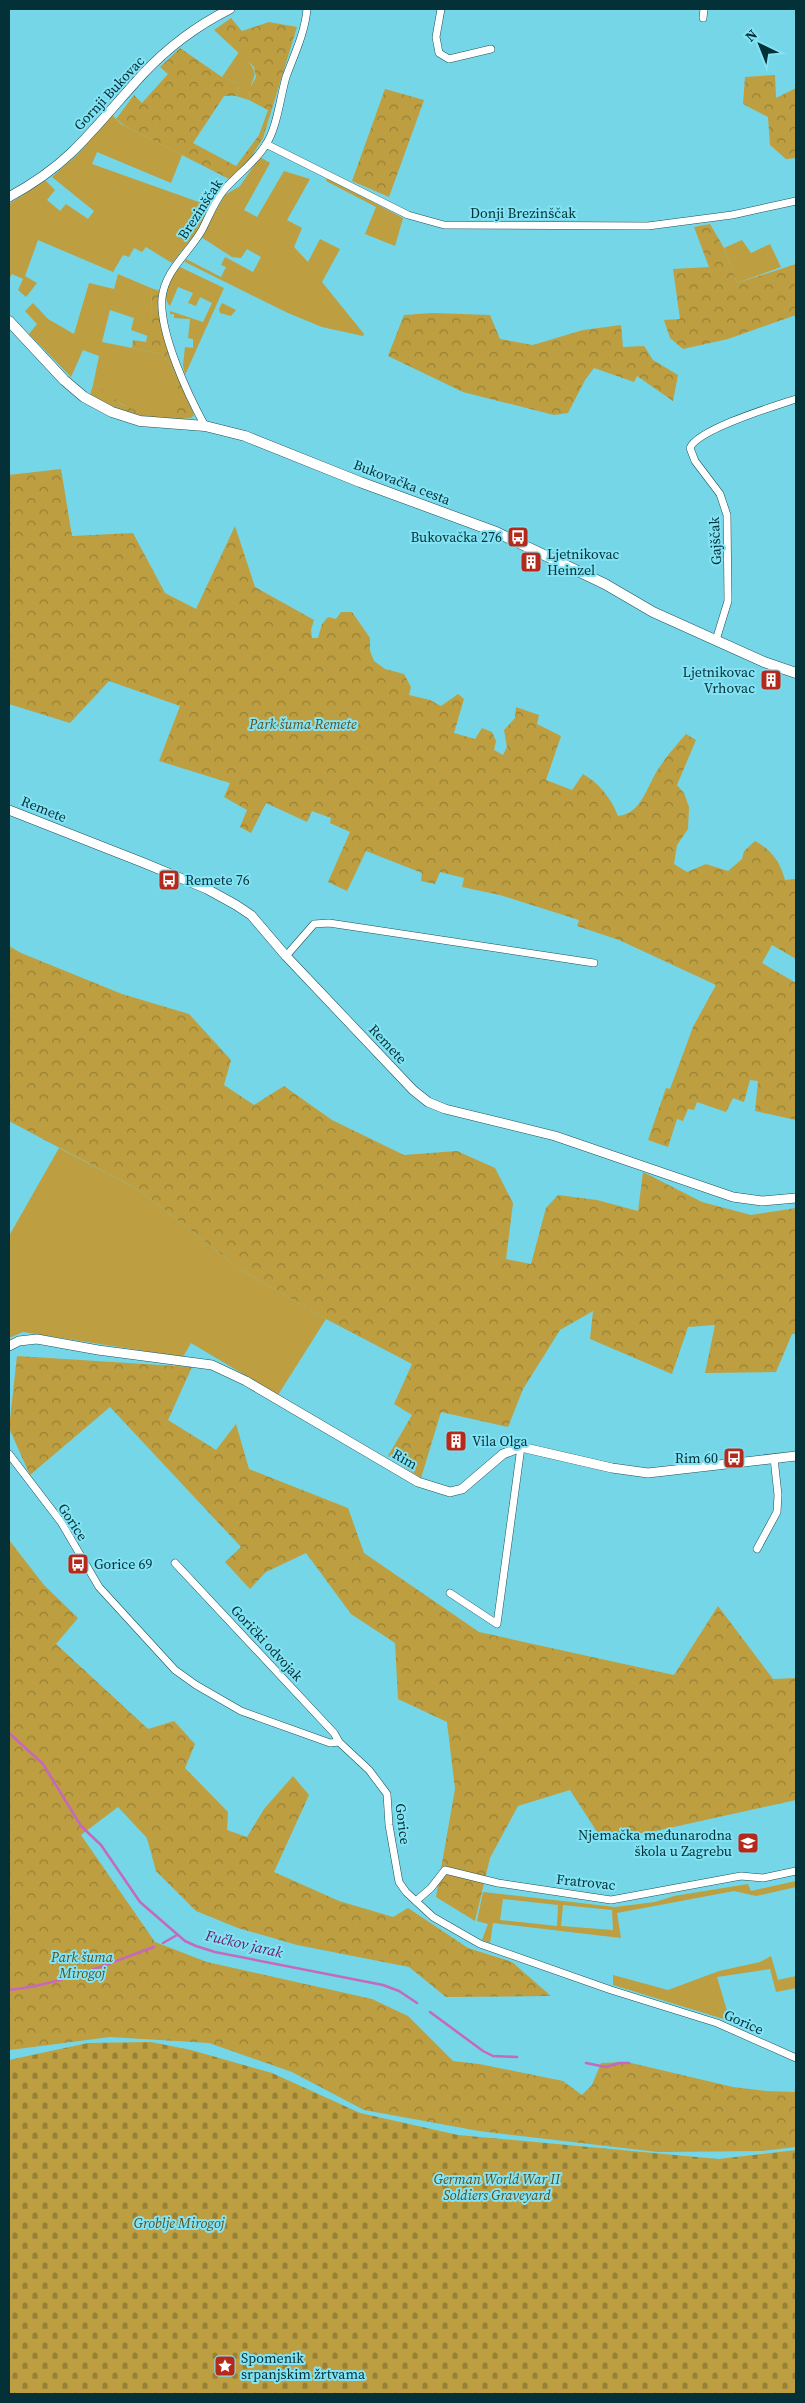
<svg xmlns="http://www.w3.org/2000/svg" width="805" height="2403" viewBox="0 0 805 2403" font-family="'Source Serif 4',serif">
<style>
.green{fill:#bd9e40;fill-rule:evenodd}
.forest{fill:url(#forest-crowns)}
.cemetery{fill:url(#cemetery-stones)}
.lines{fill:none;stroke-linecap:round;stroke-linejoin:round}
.stream{stroke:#c568be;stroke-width:2.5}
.minor-casing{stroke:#1d525b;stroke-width:8}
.tertiary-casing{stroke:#1d525b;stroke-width:10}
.secondary-casing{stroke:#1d525b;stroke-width:11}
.minor{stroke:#fff;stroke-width:7}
.tertiary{stroke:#fff;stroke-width:9}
.secondary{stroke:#fff;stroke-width:10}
.labels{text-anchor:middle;stroke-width:4;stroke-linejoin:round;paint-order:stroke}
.street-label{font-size:14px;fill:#033137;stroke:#83e3f4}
.poi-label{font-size:14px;fill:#033137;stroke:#83e3f4;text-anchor:start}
.park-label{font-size:14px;font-style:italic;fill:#614f18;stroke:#83e3f4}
.water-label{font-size:15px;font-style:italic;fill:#6d1769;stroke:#83e3f4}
</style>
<defs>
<pattern id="forest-crowns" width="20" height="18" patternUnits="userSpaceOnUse" patternTransform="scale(1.25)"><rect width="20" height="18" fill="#bd9e40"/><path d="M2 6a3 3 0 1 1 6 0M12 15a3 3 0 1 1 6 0" fill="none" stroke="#978136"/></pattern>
<pattern id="cemetery-stones" width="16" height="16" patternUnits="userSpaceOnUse" patternTransform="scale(1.25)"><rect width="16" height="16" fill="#bd9e40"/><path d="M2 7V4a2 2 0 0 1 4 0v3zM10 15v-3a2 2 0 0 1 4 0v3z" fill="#978136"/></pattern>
</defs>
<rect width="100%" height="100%" fill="#75d6e7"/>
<!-- green -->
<g class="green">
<path d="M 239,52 C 266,79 250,70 249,100 L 236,96 L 240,84 L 222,77 Z"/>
<polygon points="112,115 121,124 182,155 171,183 97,152 92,164 210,206 200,228 172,263 146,247 142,252 134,248 129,257 123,255 113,272 38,240 25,276 37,283 26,297 18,290 23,279 12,274 9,279 9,204 45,180 55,190 47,200 60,211 66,204 88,219 94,211 52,177 77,155"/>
<polygon points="260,157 270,163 244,210 257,217 284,171 310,179 287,220 302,228 294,247 308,262 320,239 340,249 322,282 364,334 363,336 322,327 288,313 185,262 186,259 221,277 226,267 221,265 225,257 253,272 261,257 247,249 241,258 232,257 201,237 225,195 240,186"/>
<polygon points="327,178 403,218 395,246 365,234 376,207 326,181"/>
<polygon points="742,240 751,253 770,244 781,267 737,283 724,248"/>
<path d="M 180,267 L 224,288 L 185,375 L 183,365 L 185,347 L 193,348 L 193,339 L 188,338 L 190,319 L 174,318 L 174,314 L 170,314 L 170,311 L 203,322 L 212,303 L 200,297 L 196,306 L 188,303 L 193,293 L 178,287 L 170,306 C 160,297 171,276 180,267 Z"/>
<path d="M 118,274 L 151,288 L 152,314 L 148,336 L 131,330 L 134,318 L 110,310 L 102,342 L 162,354 L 171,365 L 183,403 C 171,419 138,414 122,404 C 111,398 106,391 93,385 L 99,356 L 83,350 L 71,377 L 29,334 L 37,324 L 25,311 L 33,303 L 48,319 L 74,334 L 89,283 L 114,289 Z"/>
<polygon points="222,303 236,310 231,316 220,313 219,309"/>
<polygon points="59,1148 139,1190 243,1271 326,1319 278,1395 191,1343 183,1357 23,1332 9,1338 9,1236"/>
<path d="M 796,1881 L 796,1887 L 756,1896 L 734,1891 L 617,1913 L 621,1938 L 493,1923 L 490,1943 L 482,1940 L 488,1924 L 477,1921 L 483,1892 L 615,1907 L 655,1902 L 674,1896 L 748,1884 L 751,1891 ZM 503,1899 L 558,1905 L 557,1926 L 500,1920 ZM 563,1905 L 612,1910 L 613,1930 L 561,1926 Z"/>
<polygon points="771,1956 778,1980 796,1976 796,1988 776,1992 770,1969 717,1977 730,2021 613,1985 613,1975 668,1990 719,1971 760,1962"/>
</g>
<!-- forest -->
<g class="forest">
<polygon points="231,18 242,31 269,22 297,27 263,138 251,157 229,179 125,126 116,119 134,95 142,103 168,74 160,67 180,48 222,77 240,84 236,96 224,96 193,143 236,166 259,135 268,110 249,100 250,88 256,77 254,67 214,30"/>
<polygon points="775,75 776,98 796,88 796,158 786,159 770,145 768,117 743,104 745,77"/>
<polygon points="385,89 424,100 389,197 352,181"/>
<polygon points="710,224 724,248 737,283 796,264 796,315 728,339 683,349 670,338 664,320 680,319 673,269 709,267 694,227"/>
<path d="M 151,288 L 160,291 L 171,356 L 194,415 L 191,418 C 155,423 122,413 90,395 L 93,385 C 97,387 103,389 107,392 C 113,396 117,402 123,405 C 140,413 170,419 182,403 L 171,365 L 162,354 L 132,348 L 133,340 L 146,342 L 152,314 Z"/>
<polygon points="432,313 490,315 500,339 533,345 583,330 621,325 623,347 644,346 653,360 678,375 673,401 637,376 634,382 594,368 585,380 568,413 554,415 463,392 388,356 404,315"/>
<path d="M 61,469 L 72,536 L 133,533 L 165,593 L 196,609 L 235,526 L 255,587 L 314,620 L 311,630 L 312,638 L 318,638 L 322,624 L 328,617 L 336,619 L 341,612 L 352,612 L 370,638 L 370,651 L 374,661 L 385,669 L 404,674 L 411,687 L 409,695 L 430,700 L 441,706 L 458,694 L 464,699 L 454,733 L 475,739 L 482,728 L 492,732 L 496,741 L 494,750 L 503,755 L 507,747 L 504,730 L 515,718 L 516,707 L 539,715 L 537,724 L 561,736 L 546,780 L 572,790 L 583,774 C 599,783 611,798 618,816 C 642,814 647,785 659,768 C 666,757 678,743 686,734 L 696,740 L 677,785 L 684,793 L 689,807 L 688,829 L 677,845 L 674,864 L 687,872 L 706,864 L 728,871 L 742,859 L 744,851 L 755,841 C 772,850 780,862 785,880 L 795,879 L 796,876 L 796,959 L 772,945 L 762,963 L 796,983 L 796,1120 L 755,1111 L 758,1081 L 750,1080 L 744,1102 L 733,1098 L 726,1112 L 697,1102 L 694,1110 L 688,1109 L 683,1121 L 677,1119 L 668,1147 L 648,1140 L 666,1088 L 670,1089 L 693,1027 L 716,985 L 619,940 L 577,926 L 579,920 L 500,895 L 462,887 L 464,878 L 440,872 L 435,884 L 421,881 L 422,873 L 366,851 L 347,891 L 328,882 L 350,832 L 330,823 L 331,818 L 312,811 L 307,822 L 266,803 L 251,833 L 240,827 L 247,810 L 224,797 L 230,783 L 159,761 L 180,706 L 109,681 L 70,723 L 9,704 L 9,475 Z"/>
<polygon points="9,946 21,953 122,994 189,1014 231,1060 224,1085 254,1105 284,1086 332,1120 404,1155 457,1151 495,1168 513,1203 506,1259 531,1264 546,1208 558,1195 597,1200 638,1211 643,1172 702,1202 751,1215 796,1208 796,1334 792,1334 776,1372 705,1373 715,1325 688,1327 672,1374 590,1339 593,1311 560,1330 523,1389 508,1427 441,1412 421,1478 388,1456 412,1415 394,1404 412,1364 326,1319 243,1271 139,1190 9,1121"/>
<polygon points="17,1356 192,1367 168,1420 216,1450 236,1424 249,1469 348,1508 364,1553 479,1632 674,1675 718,1606 773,1679 796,1678 796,1800 651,1832 601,1838 570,1790 518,1806 490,1858 475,1921 436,1897 455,1789 447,1722 398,1699 395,1643 351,1614 306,1553 266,1572 250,1589 225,1562 241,1547 110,1407 30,1475 9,1428"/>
<polygon points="9,1540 44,1585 78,1618 56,1644 148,1729 174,1721 195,1744 185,1768 228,1812 227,1830 247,1837 264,1809 293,1776 309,1795 274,1872 339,1901 393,1917 408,1908 468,1948 512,1962 551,1996 446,1997 409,1967 297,1945 238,1928 196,1911 156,1871 147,1838 118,1807 81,1835 155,1942 207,1962 372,1999 408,2016 453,2061 479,2064 563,2081 582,2095 592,2085 601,2063 627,2062 733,2087 766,2091 796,2092 796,2147 761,2151 658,2152 479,2131 364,2110 292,2072 209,2043 110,2037 10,2050"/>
</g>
<!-- cemetery -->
<polygon class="cemetery" points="151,2042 191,2050 272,2073 360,2113 458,2135 718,2159 796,2150 796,2394 9,2394 9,2060 88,2043"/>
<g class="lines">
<!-- stream -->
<g class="stream">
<polyline points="9,1733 43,1764 81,1826 101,1845 140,1902 185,1941 196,1946 215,1952 383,1985 399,1991 417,2003"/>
<polyline points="163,1943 177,1935"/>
<path d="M 9,1990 C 60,1985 106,1964 154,1947"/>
<polyline points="430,2012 483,2051 493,2056 517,2057"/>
<polyline points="586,2063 606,2067 619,2063 629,2063"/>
</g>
<!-- minor casing -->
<g class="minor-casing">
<g id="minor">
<polyline points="441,9 436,37 439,53 449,59 491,49"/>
<polyline points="703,18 704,9"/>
<polyline points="266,144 408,215 444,225 648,226 732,215 796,201"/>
<path d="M 205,426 C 188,395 159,333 162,298 C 165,270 189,253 202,230 C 209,217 214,202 224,190 C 237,175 254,163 265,146 C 277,129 280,98 286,77 C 294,55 305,33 307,9"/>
<path d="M 716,640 L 728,601 L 727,515 L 720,494 L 695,461 L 690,448 C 698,429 775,406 796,399"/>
<polyline points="286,956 314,924 329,923 594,963"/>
<polyline points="9,1454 61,1522 99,1587 175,1670 196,1685 241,1711 330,1743 339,1742 369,1770 387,1794 389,1825 399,1882 406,1892 433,1917 480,1944 611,1990 717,2023 796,2058"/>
<polyline points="757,1549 777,1512 778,1495 774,1458"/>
<polyline points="175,1563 334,1733 339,1742"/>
<polyline points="450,1593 497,1624 521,1447"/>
<polyline points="416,1901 431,1888 445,1870 498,1883 611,1900 741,1876 763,1878 796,1871"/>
</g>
</g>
<!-- tertiary casing -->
<g class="tertiary-casing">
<g id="tertiary">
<path d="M 9,197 C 31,185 52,171 71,153 C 96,129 118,101 142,75 C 167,48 198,25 230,9"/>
<polyline points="9,810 144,863 207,889 236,905 251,915 286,956 413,1090 428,1102 445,1109 555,1136 733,1197 762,1201 796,1198"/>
<polyline points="9,1346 19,1341 37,1339 98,1350 212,1365 246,1381 418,1482 450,1492 462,1489 503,1454 521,1447 612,1468 648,1473 796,1456"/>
</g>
</g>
<!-- secondary casing -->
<g class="secondary-casing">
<polyline id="secondary" points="9,321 64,380 84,397 112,412 140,421 205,426 245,436 360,482 496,532 605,584 653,612 764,662 796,673"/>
</g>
<!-- minor -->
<use href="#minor" class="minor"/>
<!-- tertiary -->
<use href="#tertiary" class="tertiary"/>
<!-- secondary -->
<use href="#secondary" class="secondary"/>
</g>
<!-- icons -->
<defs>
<g id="bus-square" transform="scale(1.125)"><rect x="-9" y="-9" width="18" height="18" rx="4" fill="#b6291a" stroke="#83e3f4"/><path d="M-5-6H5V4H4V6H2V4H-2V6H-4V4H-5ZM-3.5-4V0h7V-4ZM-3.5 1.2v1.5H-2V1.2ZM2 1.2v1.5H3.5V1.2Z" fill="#fff"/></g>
<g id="building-square" transform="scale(1.125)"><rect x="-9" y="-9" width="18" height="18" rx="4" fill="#b6291a" stroke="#83e3f4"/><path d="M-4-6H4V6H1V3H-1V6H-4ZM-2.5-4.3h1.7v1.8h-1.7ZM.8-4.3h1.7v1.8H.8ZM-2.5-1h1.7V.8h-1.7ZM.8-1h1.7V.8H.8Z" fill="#fff"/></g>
<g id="school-square" transform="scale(1.125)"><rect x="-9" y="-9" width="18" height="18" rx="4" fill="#b6291a" stroke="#83e3f4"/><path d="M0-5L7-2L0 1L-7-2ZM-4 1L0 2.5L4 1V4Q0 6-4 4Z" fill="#fff"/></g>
<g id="sight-square" transform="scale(1.125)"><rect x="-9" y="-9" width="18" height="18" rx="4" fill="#b6291a" stroke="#83e3f4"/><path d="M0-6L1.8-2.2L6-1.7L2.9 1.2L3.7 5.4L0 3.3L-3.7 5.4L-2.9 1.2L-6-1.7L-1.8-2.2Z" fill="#fff"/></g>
</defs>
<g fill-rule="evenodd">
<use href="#bus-square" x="518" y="537"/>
<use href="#building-square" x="531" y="562"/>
<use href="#building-square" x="771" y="680"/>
<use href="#bus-square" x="169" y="880"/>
<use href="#building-square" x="456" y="1441"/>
<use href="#bus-square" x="734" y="1458"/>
<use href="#bus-square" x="78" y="1564"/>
<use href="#school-square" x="748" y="1843"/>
<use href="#sight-square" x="225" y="2366"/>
</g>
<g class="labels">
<!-- street labels -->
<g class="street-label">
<text transform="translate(109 93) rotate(-47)" y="5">Gornji Bukovac</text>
<text transform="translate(200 209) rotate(-57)" y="5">Brezinščak</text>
<text x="523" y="218">Donji Brezinščak</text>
<text transform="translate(402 482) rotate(21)" y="5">Bukovačka cesta</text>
<text transform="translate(715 541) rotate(-93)" y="5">Gajščak</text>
<text transform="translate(44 809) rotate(22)" y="5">Remete</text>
<text transform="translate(388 1044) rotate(47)" y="5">Remete</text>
<text transform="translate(405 1459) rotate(30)" y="5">Rim</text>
<text transform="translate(73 1522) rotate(57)" y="5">Gorice</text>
<text transform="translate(267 1643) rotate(47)" y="5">Gorički odvojak</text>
<text transform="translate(403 1824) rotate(83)" y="5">Gorice</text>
<text transform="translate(586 1882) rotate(6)" y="5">Fratrovac</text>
<text transform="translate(744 2022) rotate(24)" y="5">Gorice</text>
</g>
<!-- poi labels -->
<g class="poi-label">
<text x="502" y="542" text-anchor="end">Bukovačka 276</text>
<text x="547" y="559">Ljetnikovac<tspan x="547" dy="16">Heinzel</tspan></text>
<text x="755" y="677" text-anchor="end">Ljetnikovac<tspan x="755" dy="16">Vrhovac</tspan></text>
<text x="185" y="885">Remete 76</text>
<text x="472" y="1446">Vila Olga</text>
<text x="718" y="1463" text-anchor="end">Rim 60</text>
<text x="94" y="1569">Gorice 69</text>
<text x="732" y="1840" text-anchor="end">Njemačka međunarodna<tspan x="732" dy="16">škola u Zagrebu</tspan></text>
<text x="241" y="2363">Spomenik<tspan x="241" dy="16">srpanjskim žrtvama</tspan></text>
</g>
<!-- park labels -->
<g class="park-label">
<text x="303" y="729">Park šuma Remete</text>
<text x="82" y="1962">Park šuma<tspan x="82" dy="16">Mirogoj</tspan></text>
<text x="497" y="2184">German World War II<tspan x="497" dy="16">Soldiers Graveyard</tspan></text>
<text x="179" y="2228">Groblje Mirogoj</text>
</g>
<!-- water labels -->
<g class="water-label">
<text transform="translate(244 1944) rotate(13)" y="5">Fučkov jarak</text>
</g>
</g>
<!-- border -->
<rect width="805" height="2403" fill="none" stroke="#033137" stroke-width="20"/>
<!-- north arrow -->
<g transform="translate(760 45) rotate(317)" stroke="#83e3f4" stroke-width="4" paint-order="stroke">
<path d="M0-4L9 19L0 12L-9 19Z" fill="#033137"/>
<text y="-8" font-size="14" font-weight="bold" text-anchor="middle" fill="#033137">N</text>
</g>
</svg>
